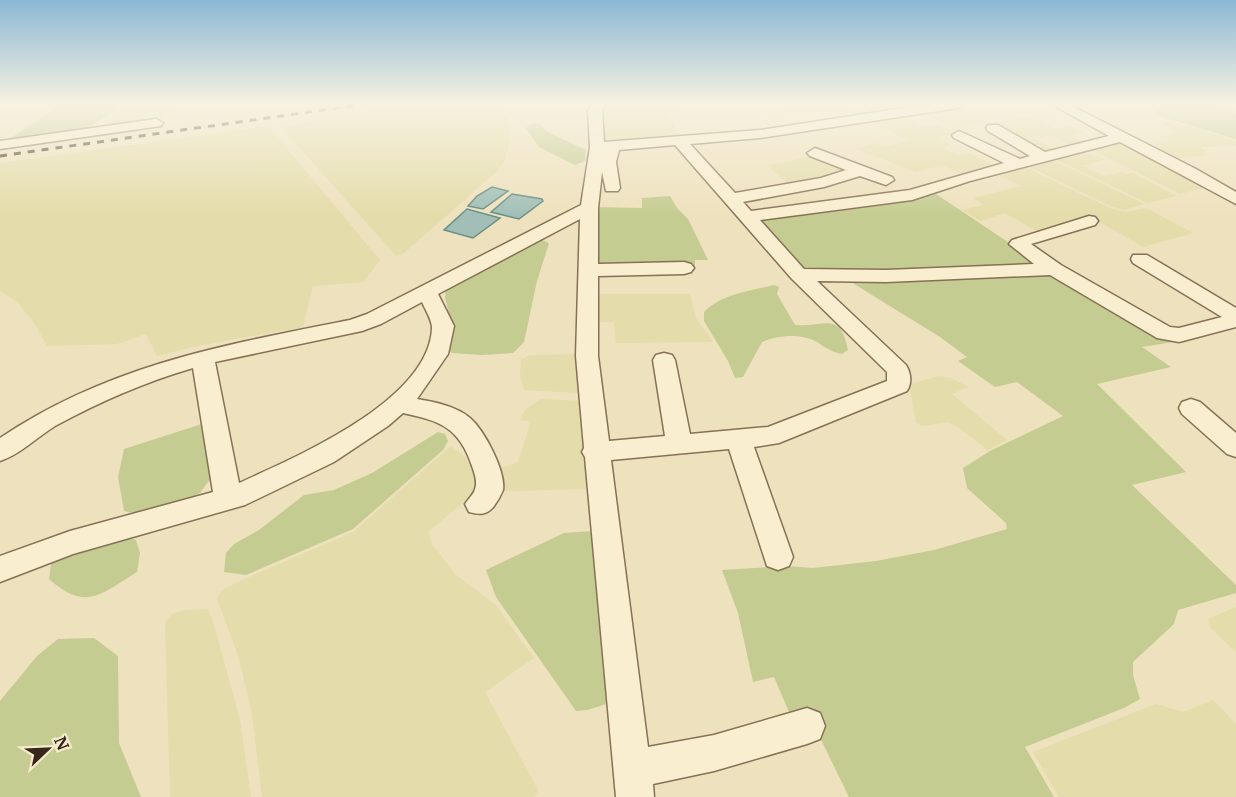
<svg xmlns="http://www.w3.org/2000/svg" width="1236" height="797" viewBox="0 0 1236 797" font-family="Merriweather,serif">
<style>
.farmland{fill:#e4dcaa}
.green{fill:#c4cc91}
.water{fill:#a1bfb7;stroke:#688d85;stroke-width:1.5}
.lines{fill:none;stroke-linecap:round;stroke-linejoin:round}
.minor-casing{stroke:#867156;stroke-width:3}
.minor{fill:#f9eed0;fill-rule:evenodd}
.rail{stroke:#35281b;stroke-width:3;stroke-dasharray:7 7;stroke-linecap:butt}
</style>
<rect width="100%" height="100%" fill="#eee1bd"/>
<!-- farmland -->
<g class="farmland">
<polygon points="171,104 172,107 157,121 100,127 126,105"/>
<polygon points="421,104 493,104 507,118 510,134 508,148 505,160 495,173 404,253 396,256 282,128 365,110"/>
<polygon points="603,104 675,104 670,117 678,137 608,142 603,140 598,111"/>
<polygon points="802,104 856,104 793,116 784,112"/>
<polygon points="958,106 987,122 952,129 922,112"/>
<polygon points="901,115 923,127 940,124 956,133 937,137 951,145 942,148 958,155 969,153 996,167 964,175 942,165 916,172 854,148 877,143 884,147 908,141 870,120"/>
<polygon points="1023,117 1034,118 1056,129 1070,126 1084,132 1071,135 1082,143 1072,145 1052,136 1034,138 1055,150 1040,154 992,126 998,124 996,123"/>
<polygon points="1166,122 1189,126 1236,141 1236,146 1201,147 1208,155 1177,159 1154,144 1168,141 1168,134 1176,132 1163,124"/>
<polygon points="268,126 380,260 364,282 313,286 303,327 197,346 157,356 146,334 117,344 47,346 33,321 17,302 0,291 0,163"/>
<polygon points="1123,141 1205,185 1203,188 1180,194 1087,147"/>
<polygon points="1083,149 1089,151 1084,153 1106,159 1083,166 1104,176 1121,172 1127,174 1133,173 1177,196 1147,203 1051,157"/>
<polygon points="813,154 853,170 789,185 767,165 791,161"/>
<polygon points="1048,158 1145,204 1124,210 1113,207 1025,165"/>
<polygon points="1023,166 1112,209 1126,212 1146,208 1193,233 1143,247 1096,220 1038,232 1005,213 980,221 962,210 984,205 973,198 1021,186 997,174"/>
<polygon points="594,294 690,294 696,318 713,342 616,343 614,322 594,322"/>
<polygon points="576,354 579,393 524,390 520,375 521,360 530,355"/>
<polygon points="939,376 951,378 969,387 952,394 1007,440 988,450 958,427 947,422 922,426 916,422 910,389 913,383"/>
<polygon points="541,399 580,401 588,489 504,491 495,470 518,462 531,421 519,420 526,409"/>
<polygon points="451,446 467,458 482,480 481,488 428,532 432,544 455,574 496,605 534,658 485,692 539,792 533,797 262,797 252,714 239,658 217,599 221,591 242,580 353,532"/>
<polygon points="1236,607 1236,652 1210,627 1208,619"/>
<polygon points="207,609 213,621 240,720 251,797 170,797 165,622 172,614 185,610"/>
<polygon points="1213,700 1236,724 1236,797 1059,797 1033,752 1156,704 1183,712"/>
</g>
<!-- green -->
<g class="green">
<polygon points="62,104 122,104 86,130 8,140"/>
<polygon points="1168,104 1206,104 1236,115 1236,139 1156,115 1156,112"/>
<polygon points="539,123 546,131 586,150 585,161 575,165 539,147 526,128 531,124"/>
<path d="M 933,192 L 1038,262 L 1036,267 L 811,273 L 796,267 L 755,223 L 760,217 C 818,212 877,207 933,192 Z"/>
<polygon points="670,196 677,208 688,219 708,260 695,260 695,266 595,268 597,207 642,208 642,198"/>
<polygon points="542,240 549,243 537,281 524,342 513,353 482,355 452,353 448,350 454,332 445,298 446,290"/>
<polygon points="1046,273 1065,279 1173,342 1142,347 1171,367 1097,384 1186,472 1132,485 1236,585 1236,593 1178,610 1174,624 1133,662 1133,675 1140,699 1124,708 1025,747 1054,797 849,797 810,717 789,712 774,677 753,682 738,613 722,570 786,566 813,568 876,561 934,550 1007,529 1006,523 967,488 963,468 990,451 1063,416 1017,382 995,387 958,361 967,357 940,337 846,279"/>
<path d="M 774,285 L 779,287 L 777,294 L 795,325 C 824,328 840,309 848,350 L 842,354 C 832,352 826,348 817,342 C 801,333 778,335 762,342 L 743,377 L 735,378 L 728,361 L 704,321 L 704,312 C 722,294 750,291 774,285 Z"/>
<polygon points="205,423 216,471 200,493 174,507 145,516 124,511 118,477 124,449"/>
<polygon points="438,432 445,434 448,441 443,450 353,529 246,575 224,572 226,553 234,544 259,530 304,495 334,490 372,473"/>
<polygon points="593,531 613,702 587,710 576,711 496,597 486,570 564,533"/>
<path d="M 124,537 L 136,540 L 140,553 L 137,572 C 101,594 86,612 49,579 L 51,563 L 69,550 Z"/>
<polygon points="94,638 118,656 119,743 141,797 0,797 0,701 37,656 58,639"/>
</g>
<!-- water -->
<g class="water">
<polygon points="492,187 508,191 483,209 468,206 477,196"/>
<polygon points="512,194 542,199 543,201 519,219 491,212"/>
<polygon points="467,209 500,218 473,238 444,230"/>
</g>
<g class="lines">
<!-- minor casing -->
<g class="minor-casing">
<g id="minor">
<path d="M 593,104 L 606,104 L 602,110 L 604,142 L 760,130 L 929,104 L 964,104 L 958,108 L 760,138 L 690,144 L 735,193 L 821,178 L 846,170 L 810,156 L 807,153 L 815,148 L 892,177 L 894,180 L 886,185 L 860,176 L 824,187 L 743,202 L 751,211 L 910,190 L 1004,163 L 954,138 L 952,135 L 959,131 L 1020,159 L 1030,156 L 988,131 L 986,128 L 988,125 L 998,125 L 1045,152 L 1109,136 L 1051,104 L 1068,104 L 1196,169 L 1236,192 L 1236,204 L 1120,142 L 970,181 L 912,200 L 760,220 L 804,269 L 886,270 L 1034,264 L 1009,244 L 1012,240 L 1089,216 L 1095,217 L 1098,221 L 1095,225 L 1031,244 L 1061,265 L 1170,327 L 1179,328 L 1222,317 L 1133,263 L 1131,259 L 1133,255 L 1147,255 L 1236,308 L 1236,327 L 1179,342 L 1157,338 L 1050,275 L 886,282 L 817,281 L 906,365 C 911,373 912,383 907,391 L 779,443 L 754,447 L 793,557 L 789,566 L 778,570 L 767,566 L 729,449 L 611,460 L 648,747 L 714,735 L 807,708 L 820,713 L 825,726 L 820,739 L 807,744 L 714,771 L 653,784 L 654,797 L 616,797 L 585,457 L 582,452 L 584,448 L 576,356 L 580,219 L 438,294 L 454,326 L 448,354 L 417,399 C 435,402 456,406 470,418 C 484,430 506,471 503,490 C 501,495 497,502 494,506 C 487,515 480,515 469,512 L 465,504 C 468,499 474,494 475,489 C 478,482 474,472 472,466 C 459,427 440,421 403,413 L 388,426 L 334,462 L 245,505 L 73,554 L 0,582 L 0,556 L 70,531 L 213,492 L 193,368 C 145,382 99,402 55,426 C 37,437 21,454 0,461 L 0,438 C 109,365 223,345 350,320 L 367,314 L 581,205 L 590,147 L 588,110 ZM 675,145 L 792,279 L 887,372 L 887,381 L 768,427 L 690,434 L 675,360 L 672,355 L 664,353 L 656,355 L 653,360 L 665,436 L 609,441 L 598,356 L 598,276 L 684,274 L 691,272 L 694,268 L 691,264 L 684,262 L 598,264 L 598,208 L 602,172 L 606,191 L 618,191 L 620,188 L 616,162 L 619,150 ZM 422,302 C 425,309 432,320 432,328 C 429,401 296,457 239,483 L 215,362 L 362,331 L 381,324 Z"/>
<polygon points="156,119 163,123 161,126 0,149 0,141"/>
<polygon points="1191,399 1200,402 1236,433 1236,457 1227,454 1182,414 1179,408 1182,402"/>
</g>
</g>
<!-- minor -->
<use href="#minor" class="minor"/>
<!-- rail -->
<polyline class="rail" points="0,156 365,104"/>
</g>
<!-- sky -->
<linearGradient id="sky" x2="0" y2="1"><stop stop-color="#8bb8d4"/><stop offset="0.48" stop-color="#f7f2e1"/><stop offset="1" stop-color="#f7f2e1" stop-opacity="0"/></linearGradient>
<rect width="1236" height="216" fill="url(#sky)"/>
<!-- north arrow -->
<g transform="translate(48 749) rotate(67)" stroke="#f6ebcc" stroke-width="4.5" paint-order="stroke">
<path d="M0-4.5L10 22L0 15L-10 22Z" fill="#35281b"/>
<text y="-9" font-size="16" font-weight="bold" text-anchor="middle" fill="#35281b">N</text>
</g>
</svg>
